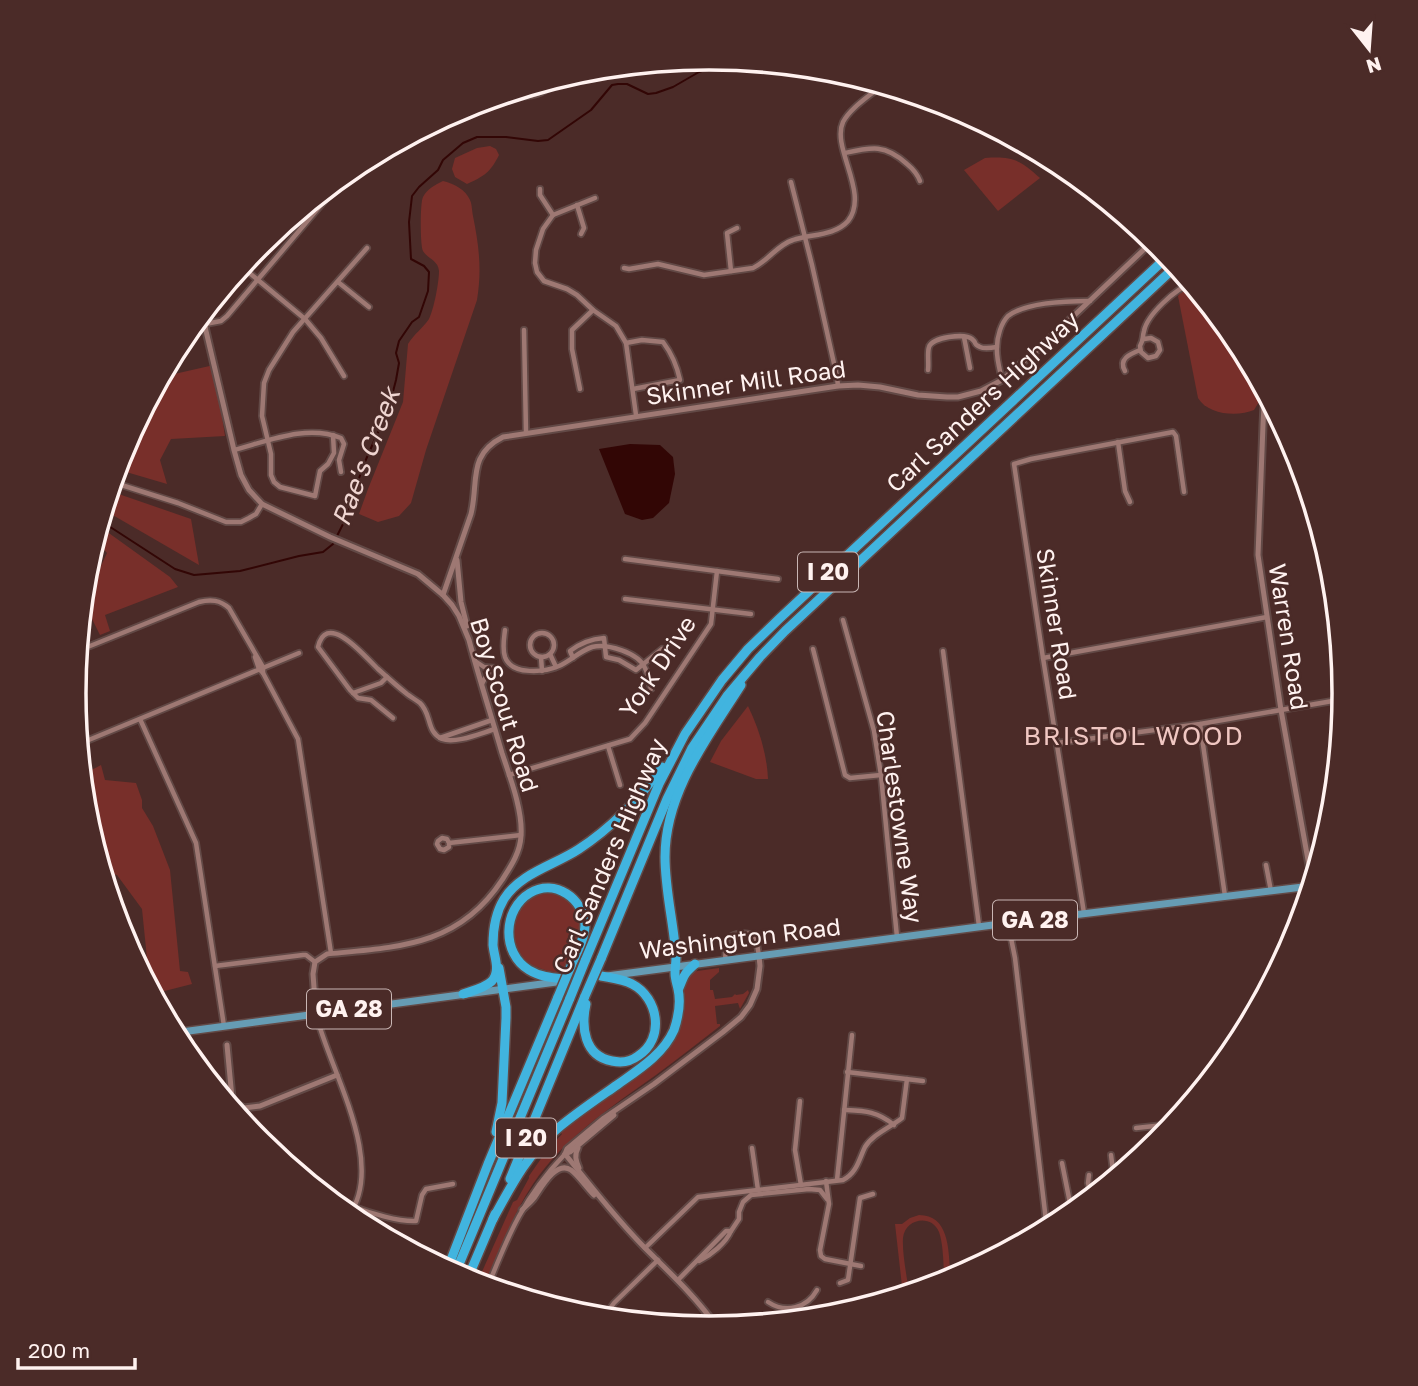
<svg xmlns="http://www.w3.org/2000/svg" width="1418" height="1386" viewBox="0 0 1418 1386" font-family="'Golos Text',sans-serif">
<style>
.green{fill:#782f2a}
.water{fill:#320605}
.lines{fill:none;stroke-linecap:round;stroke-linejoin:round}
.stream{stroke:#320605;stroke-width:2}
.minor-casing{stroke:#624946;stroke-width:8}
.tertiary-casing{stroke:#624946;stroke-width:9}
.primary-casing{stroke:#624946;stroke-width:10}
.motorway-casing{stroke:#624946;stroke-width:12}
.minor{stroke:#9e7873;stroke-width:4.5}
.tertiary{stroke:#9e7873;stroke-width:5}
.primary{stroke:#669cb4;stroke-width:7}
.motorway{stroke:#41b4df;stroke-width:9}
.motorway-bridge-casing{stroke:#624946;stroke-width:12;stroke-linecap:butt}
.motorway-bridge{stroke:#41b4df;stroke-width:9}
.labels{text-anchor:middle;stroke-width:5;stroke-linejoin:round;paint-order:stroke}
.shield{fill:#4b2b28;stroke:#c9b6b4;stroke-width:2}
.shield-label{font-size:23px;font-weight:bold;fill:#fff2f0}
.street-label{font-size:24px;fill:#fff2f0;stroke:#4b2b28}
.water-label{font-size:26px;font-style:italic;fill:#efd5d1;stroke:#4b2b28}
.neighbourhood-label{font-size:26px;letter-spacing:2px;fill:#f0c7c2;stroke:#4b2b28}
.rim{fill:none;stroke:#fff2f0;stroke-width:3.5}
</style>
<rect width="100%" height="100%" fill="#4b2b28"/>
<!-- green -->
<g class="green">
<path d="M 490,146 L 496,149 L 499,155 C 490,173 484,176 467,184 L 455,177 L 452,169 L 455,158 L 477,148 Z"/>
<path d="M 985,158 C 1013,156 1020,160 1040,178 L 998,211 L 964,170 Z"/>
<path d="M 443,181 C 453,183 466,190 470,200 C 472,204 472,211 473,216 C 479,246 482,270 477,300 L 426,450 L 411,503 L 399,516 L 378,522 L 359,514 L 368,489 L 403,402 L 408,344 C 414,334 423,328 429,319 C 434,309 439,282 439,271 C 438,260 428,259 423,251 C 420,246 420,202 423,197 C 427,189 435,185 443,181 Z"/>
<path d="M 1193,286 L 1237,340 L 1265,392 L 1254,410 C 1238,417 1208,415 1198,398 L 1178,296 L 1180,293 Z"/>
<polygon points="214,365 225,436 171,439 160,460 167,484 116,469 122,450 161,377"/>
<polygon points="110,491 191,519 199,565 104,510"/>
<polygon points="99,526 170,577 178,587 105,615 110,631 100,635 92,619 81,623 83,595 91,587 107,553 95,540"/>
<path d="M 748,706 C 759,729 767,754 768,779 L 756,779 L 710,762 L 721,741 Z"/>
<polygon points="101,765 105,780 136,783 142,800 142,808 153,826 170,870 180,971 188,972 192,984 153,994 150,988 142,909 117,875 110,874 97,854 86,817 82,775"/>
<path d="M 543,892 C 556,893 565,894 573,904 C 590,927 574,949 564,971 C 555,973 550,972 542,969 C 501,958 505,903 543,892 Z"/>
<path d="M 719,968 L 719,972 L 710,980 L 710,990 L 713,990 L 715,999 L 732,997 L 735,994 L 736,995 L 743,994 L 748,990 L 749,993 L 740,1009 L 738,1003 L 715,1006 L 717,1024 L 720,1024 L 720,1026 C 699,1042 678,1059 656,1075 C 611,1107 564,1138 533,1184 C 512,1215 500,1251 485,1286 L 477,1283 L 513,1202 L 517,1200 L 529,1178 L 529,1176 L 547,1150 L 562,1134 L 559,1131 L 652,1063 L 683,1005 L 683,984 L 690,972 Z"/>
<path d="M 919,1215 C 952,1215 948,1256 951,1280 L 945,1282 C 943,1268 944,1246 939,1232 C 932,1214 905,1218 903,1238 C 902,1253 907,1277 909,1293 L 903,1295 L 895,1224 L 902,1224 L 910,1218 Z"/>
</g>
<!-- water -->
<polygon class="water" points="630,444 660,445 673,457 675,474 669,503 653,518 642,520 625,514 599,449"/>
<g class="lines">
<!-- stream -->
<polyline class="stream" points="101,521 175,569 194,575 240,571 299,556 323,552 333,544 343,524 364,464 389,407 396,380 399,363 396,353 399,341 412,322 419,317 428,291 429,272 424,266 411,259 409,222 412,196 419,187 438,170 443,160 463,143 477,137 506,137 538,141 548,140 591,110 612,85 618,84 627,84 648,94 656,93 673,87 699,72 717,66 726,59"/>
<!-- minor casing -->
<g class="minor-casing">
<g id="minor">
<path d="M 502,95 C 524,99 545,97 558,78"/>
<path d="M 845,153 C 872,147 885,144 907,164 C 913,169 917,173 920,181"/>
<polyline points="791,182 812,265 837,377 838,386"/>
<polyline points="540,189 540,195 553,215"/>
<polyline points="595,198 553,215 543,229 536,250 535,263 537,272 544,281 567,289 577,295 593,310 616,326 626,343 636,415"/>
<polyline points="577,205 584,228 581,234"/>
<polyline points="241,266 305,319 321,338 344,376"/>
<path d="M 624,268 L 629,269 L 658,264 L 704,275 L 753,268 C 768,261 777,245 793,240 C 810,234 835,236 848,221 C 870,193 831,148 843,122 C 851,107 870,96 882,85"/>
<polyline points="731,271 727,233 737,228"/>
<polyline points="338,282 369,307"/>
<polyline points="194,324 204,321"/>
<polyline points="205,324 221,321 227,316 354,166"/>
<polyline points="524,330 526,432"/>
<polyline points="187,332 206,328"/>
<polyline points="964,337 970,368"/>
<path d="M 1144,339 L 1151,338 L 1158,342 L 1160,350 L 1156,356 L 1148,358 L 1141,352 L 1140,346 C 1144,339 1142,338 1144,331 C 1147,315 1176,288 1191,284"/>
<path d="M 626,343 L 642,340 L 663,342 C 672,354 677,366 680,380 L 633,389"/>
<path d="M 928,370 C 929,363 927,353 929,347 C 932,337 965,333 972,339 C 978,344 972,343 980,347 C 984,349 991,348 997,347"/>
<path d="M 1125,371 C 1118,359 1130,354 1140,350"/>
<path d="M 1002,380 C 1000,370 996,358 997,347 C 997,337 1001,323 1008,316 C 1026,302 1068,301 1090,301"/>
<polyline points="580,389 572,349 572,330 593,310"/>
<polyline points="333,435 334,453 328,464 320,471 315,496 280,487 274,482 271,475 271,454 262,416 264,383 269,370 293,332 367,248"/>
<polyline points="1118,442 1125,491 1130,502"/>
<path d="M 234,450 C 268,441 307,424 341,438 L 344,444 L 339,460 L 341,472"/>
<polyline points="112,482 178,503 226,522 241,522 249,518 256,514 262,504"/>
<polyline points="625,559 778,579"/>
<polyline points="625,599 751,614"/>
<polyline points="843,620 874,731 881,775 897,937"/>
<path d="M 505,630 C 504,639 502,648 505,657 C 512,676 545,672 559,666 C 570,661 580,651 592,647 C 607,643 639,653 645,668 C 648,674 649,682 651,689"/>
<circle cx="542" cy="645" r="12"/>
<path d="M 78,648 L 90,646 L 199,602 C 211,599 220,600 229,608 L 263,667 L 263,673 L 259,669 L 255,657"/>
<polyline points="813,649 845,775 850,778 881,775"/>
<polyline points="943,651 979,926"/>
<polyline points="550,654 556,667"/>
<polyline points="541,657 542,671"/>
<path d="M 573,658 L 570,651 C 579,644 592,639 604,638 L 606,657 L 619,660 L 636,670 L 662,649"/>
<polyline points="1043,658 1267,617"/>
<path d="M 475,661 L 484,667 L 496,668 C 489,672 485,676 482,684"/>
<polyline points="263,673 298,739 331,953"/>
<polyline points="353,693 381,683 387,677"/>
<path d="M 393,718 L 371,700 L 358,698 L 350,690 L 318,647 C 327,609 367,659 378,669 C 388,678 397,686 407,694 C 411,697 416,700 420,703 C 432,714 426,732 442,739 C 456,744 481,733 495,729"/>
<polyline points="140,719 196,843 224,1026"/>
<polyline points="1200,724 1225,896"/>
<polyline points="440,738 492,720"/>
<polyline points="1057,743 1200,724 1344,699"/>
<polyline points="79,744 299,653"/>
<polyline points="608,746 620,785"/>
<polyline points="509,775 630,739 645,723 711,624 717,571"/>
<polyline points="449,843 449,847 444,850 440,849 437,844 438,841 442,838 447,839 449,843 521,835"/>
<polyline points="1266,865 1271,891"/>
<polyline points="1084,913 1043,658 1014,464 1031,459 1173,432 1176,436 1184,492"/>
<polyline points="1008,923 1015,958 1047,1229"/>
<path d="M 725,960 L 727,939 C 735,933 748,930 756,938 L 759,956"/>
<polyline points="215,966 303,955 306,955 315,962"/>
<path d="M 316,1014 C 329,1069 387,1162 349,1215"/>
<polyline points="847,1072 923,1081"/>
<polyline points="800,1101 795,1150 801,1185"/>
<path d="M 844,1110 C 865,1111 877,1111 894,1125"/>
<polyline points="1136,1128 1173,1124"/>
<polyline points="752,1148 758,1190"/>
<polyline points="1111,1155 1114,1179"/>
<polyline points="1135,1162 1134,1156 1139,1154 1142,1156"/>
<polyline points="1062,1163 1072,1213"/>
<polyline points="1089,1175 1088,1183 1092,1196"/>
<polyline points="837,1180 852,1035"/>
<polyline points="826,1181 829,1204 820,1250 821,1256 825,1259 861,1266"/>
<path d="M 354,1207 C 370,1213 399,1222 416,1221 L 422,1195 L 426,1189 L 453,1184"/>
<path d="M 645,1248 L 698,1197 L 843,1180 C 857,1173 859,1159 865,1147 C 873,1134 891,1127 902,1118 L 907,1079"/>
<path d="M 699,1261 C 711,1255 726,1243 731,1231"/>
<polyline points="678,1280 726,1231 731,1231 739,1219 739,1212 743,1202 751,1195 809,1189 820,1190 827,1199"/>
<polyline points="840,1283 848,1280 860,1198 873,1194"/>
<path d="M 488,1286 C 509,1233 524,1197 565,1154"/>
<path d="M 768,1302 C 786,1314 807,1308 817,1290"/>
<polyline points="603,1318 614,1303 658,1260"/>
<polyline points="780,1321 792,1313"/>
</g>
</g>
<!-- tertiary casing -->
<g class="tertiary-casing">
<g id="tertiary">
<path d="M 202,314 L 234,450 L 241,475 L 249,490 L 262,504 L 330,537 L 418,574 L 443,595 L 452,605 L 459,616 L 469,640 C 479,678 491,715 502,753 C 510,777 523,811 521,836 C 520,853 511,866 502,880 C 459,946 399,947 327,954 L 315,962 L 313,974 L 316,1014"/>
<polyline points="1267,395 1264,405 1263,425 1258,555 1281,710 1312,882"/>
<polyline points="457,560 461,602 467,626"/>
<path d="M 443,595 L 471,514 C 479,482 467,455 503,437 L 838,386 L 858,385 L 880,387 L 918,395 L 947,397 L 958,397 L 981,391 L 1002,380 L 1044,344 L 1154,240"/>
<polyline points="227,1045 232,1098 235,1103 244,1108 260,1106 337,1075"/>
<path d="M 578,1148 C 574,1155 576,1161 579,1168"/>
<polyline points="565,1154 567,1149 604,1118 654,1084 723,1032 741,1017 750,1005 757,989 760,966 759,956"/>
<path d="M 565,1154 C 591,1186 616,1219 645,1248 C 671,1274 696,1297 717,1327"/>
<polyline points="565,1154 570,1152 614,1115"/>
<path d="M 522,1210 C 526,1206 531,1202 534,1198 C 541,1188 556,1160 571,1170 C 579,1176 586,1187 594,1195"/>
</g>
</g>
<!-- primary casing -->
<g class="primary-casing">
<g id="primary">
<polyline points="607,976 1008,923 1311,886"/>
<polyline points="174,1033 564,981"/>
</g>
</g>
<!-- motorway casing -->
<g class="motorway-casing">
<g id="motorway">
<polyline points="601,959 667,799 692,748 727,696 760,657 785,631 1176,266"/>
<polyline points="585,961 659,784 685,734 722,680 748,649 779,619 1168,256"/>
<path d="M 571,966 C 576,954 585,939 585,925 C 584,899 555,878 530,893 C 503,909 501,953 529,970 C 542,978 557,978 571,980"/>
<path d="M 679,988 C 685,974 683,975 695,964"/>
<path d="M 463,994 C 472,991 485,988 492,981 C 501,970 494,957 493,945 C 493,929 496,912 504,899 C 520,873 555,865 579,849 C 611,828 640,798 662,767"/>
<path d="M 586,1004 C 581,1027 584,1056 612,1061 C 621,1063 630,1062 638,1056 C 665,1039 659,998 632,984 C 623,979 611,978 601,976"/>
<polyline points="496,1132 502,1103 506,1018 506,1007 499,968"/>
<polyline points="510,1179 585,996"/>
<path d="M 493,1219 C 511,1186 528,1153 557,1129 C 576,1113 597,1099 617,1085 C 638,1070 663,1055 674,1030 C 678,1018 681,1002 678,989 C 677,984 675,979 675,973 C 675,968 676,963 676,957 C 674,924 665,891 665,857 C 665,792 708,737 741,685"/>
<polyline points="447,1270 488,1164 558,997"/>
<polyline points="455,1274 570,998"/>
<polyline points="467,1280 495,1214"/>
</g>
</g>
<!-- minor -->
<use href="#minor" class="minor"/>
<!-- tertiary -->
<use href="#tertiary" class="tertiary"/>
<!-- primary -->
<use href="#primary" class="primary"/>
<!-- motorway -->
<use href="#motorway" class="motorway"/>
<!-- motorway-bridge casing -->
<g class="motorway-bridge-casing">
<g id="motorway-bridge">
<polyline points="585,996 601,959"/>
<polyline points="558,997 571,966"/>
<polyline points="570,998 585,961"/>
</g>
</g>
<!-- motorway-bridge -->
<use href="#motorway-bridge" class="motorway-bridge"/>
</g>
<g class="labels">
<!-- shield labels -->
<g class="shield">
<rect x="798" y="552.5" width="60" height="39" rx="5"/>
<rect x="993" y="900.5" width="84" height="39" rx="5"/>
<rect x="307" y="989.5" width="84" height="39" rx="5"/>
<rect x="496" y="1118.5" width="60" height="39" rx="5"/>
</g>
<g class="shield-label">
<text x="828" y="580">I 20</text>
<text x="1035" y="928">GA 28</text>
<text x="349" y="1017">GA 28</text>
<text x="526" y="1146">I 20</text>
</g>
<!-- street labels -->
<g class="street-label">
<text transform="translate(746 383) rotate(-8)" y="8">Skinner Mill Road</text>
<text transform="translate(983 402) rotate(-43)" y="8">Carl Sanders Highway</text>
<text transform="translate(1056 624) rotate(81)" y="8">Skinner Road</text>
<text transform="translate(1288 637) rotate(81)" y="8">Warren Road</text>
<text transform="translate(658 667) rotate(-56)" y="8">York Drive</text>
<text transform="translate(504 705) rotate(73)" y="8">Boy Scout Road</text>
<text transform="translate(899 817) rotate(82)" y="8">Charlestowne Way</text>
<text transform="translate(610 856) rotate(-67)" y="8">Carl Sanders Highway</text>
<text transform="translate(740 939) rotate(-7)" y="8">Washington Road</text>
</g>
<!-- water labels -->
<g class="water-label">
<text transform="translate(366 457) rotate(-69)" y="9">Rae's Creek</text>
</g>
<!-- neighbourhood labels -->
<g class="neighbourhood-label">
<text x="1134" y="745">BRISTOL WOOD</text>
</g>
</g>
<!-- crop -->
<path d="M0 0H1418V1386H0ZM86 693a623 623 0 1 1 1246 0a623 623 0 1 1-1246 0Z" fill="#4b2b28" fill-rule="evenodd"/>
<path class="rim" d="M86 693a623 623 0 1 1 1246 0a623 623 0 1 1-1246 0Z"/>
<!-- north arrow -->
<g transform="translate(1369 49) rotate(163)" stroke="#4b2b28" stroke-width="5" paint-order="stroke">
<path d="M0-5L12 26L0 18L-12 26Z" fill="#fff2f0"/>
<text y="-10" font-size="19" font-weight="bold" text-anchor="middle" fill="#fff2f0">N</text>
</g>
<!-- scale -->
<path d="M18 1358v10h117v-10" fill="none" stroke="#fff2f0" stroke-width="3.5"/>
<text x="28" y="1358" font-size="21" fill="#fff2f0" stroke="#4b2b28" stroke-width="5" paint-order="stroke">200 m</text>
</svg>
